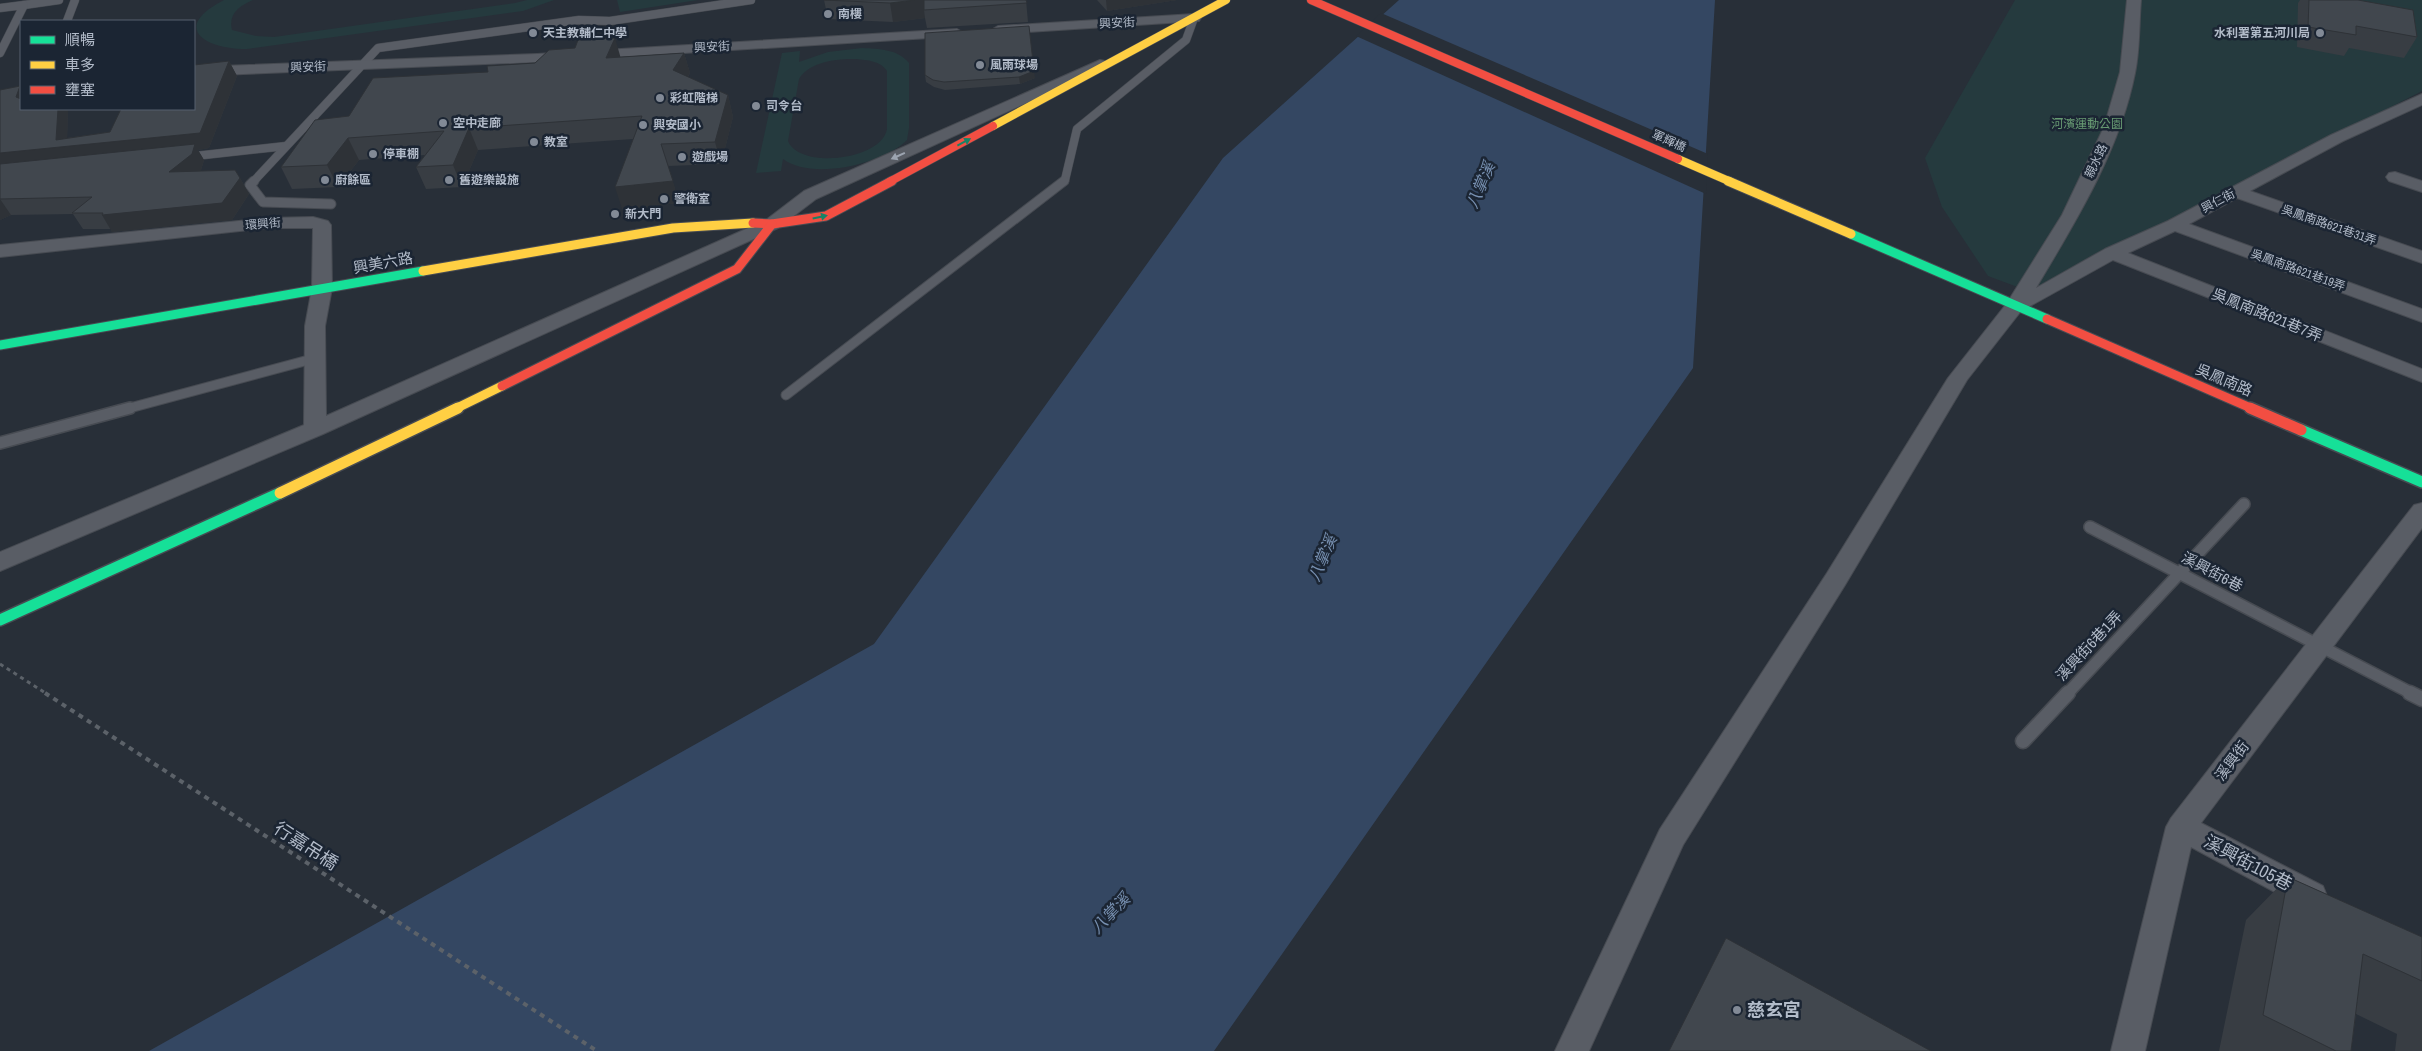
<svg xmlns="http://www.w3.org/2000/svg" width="2422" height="1051" viewBox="0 0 2422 1051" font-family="'Archivo Narrow','Noto Sans TC',sans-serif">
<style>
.green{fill:#253a3e;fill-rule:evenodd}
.water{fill:#344762}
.pier{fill:#282f38}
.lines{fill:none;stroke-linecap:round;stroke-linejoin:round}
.lane-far3-casing{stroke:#474b52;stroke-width:9}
.lane-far2-casing{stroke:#474b52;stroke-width:11}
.lane-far1-casing{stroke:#474b52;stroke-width:14}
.lane-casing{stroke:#474b52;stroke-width:17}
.street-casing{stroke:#474b52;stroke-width:2}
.fast-far1-casing{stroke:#474b52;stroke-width:11}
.fast-casing{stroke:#474b52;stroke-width:14}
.slow-far2-casing{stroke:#474b52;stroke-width:9}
.slow-far1-casing{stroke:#474b52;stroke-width:11}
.slow-casing{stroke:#474b52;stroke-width:14}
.jam-far2-casing{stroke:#474b52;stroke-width:9}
.jam-far1-casing{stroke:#474b52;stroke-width:11}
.jam-casing{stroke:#474b52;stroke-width:14}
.path-far1{stroke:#5c6269;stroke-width:3;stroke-dasharray:4 4;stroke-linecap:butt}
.path{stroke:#5c6269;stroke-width:4;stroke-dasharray:5 5;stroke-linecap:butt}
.lane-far3{stroke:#595d65;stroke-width:8}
.lane-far2{stroke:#595d65;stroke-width:9}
.lane-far1{stroke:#595d65;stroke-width:11}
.lane{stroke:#595d65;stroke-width:14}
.street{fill:#595d65;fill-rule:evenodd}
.fast-far1{stroke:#16e098;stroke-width:9}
.fast{stroke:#16e098;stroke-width:11}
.slow-far2{stroke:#ffcf43;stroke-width:8}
.slow-far1{stroke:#ffcf43;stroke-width:9}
.slow{stroke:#ffcf43;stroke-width:11}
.jam-far2{stroke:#f24e42;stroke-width:8}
.jam-far1{stroke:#f24e42;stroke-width:9}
.jam{stroke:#f24e42;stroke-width:11}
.wall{fill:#383d43}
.shaded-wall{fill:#2e3237}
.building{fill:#41474e;stroke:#2e3237}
.oneway{fill:#188266}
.oneway2{fill:#9ca4b0}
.poi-dot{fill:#828a96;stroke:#1b2533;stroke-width:2}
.labels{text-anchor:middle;stroke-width:5;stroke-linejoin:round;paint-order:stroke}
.far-poi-label{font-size:12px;font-weight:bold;fill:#b2bbc9;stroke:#1b2533;text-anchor:start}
.far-street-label{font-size:12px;fill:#b2bbc9;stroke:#1b2533}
.far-park-label{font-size:12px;fill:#689b73;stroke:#1b2533}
.street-label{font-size:15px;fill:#b2bbc9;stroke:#1b2533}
.water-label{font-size:16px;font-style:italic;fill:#7891b2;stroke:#1b2533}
.near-street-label{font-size:18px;fill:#b2bbc9;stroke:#1b2533}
.near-poi-label{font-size:18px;font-weight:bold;fill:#b2bbc9;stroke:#1b2533;text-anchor:start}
</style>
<rect width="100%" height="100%" fill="#282f38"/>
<!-- green -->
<g class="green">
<path d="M 224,0 L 253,0 C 239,6 228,14 232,30 L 256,36 L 274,37 L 515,3 L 527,0 L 554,0 L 523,11 L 247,49 C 205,49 170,28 224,0 Z"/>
<polygon points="617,0 698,0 620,12"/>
<polygon points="2015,0 2422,0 2422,91 2031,292 1988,276 1942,207 1925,158"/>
<path d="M 862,48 C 879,49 898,49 909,63 L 909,128 L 907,140 C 883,164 812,181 783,159 L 781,171 L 756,173 L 782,53 L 800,51 L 799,62 L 828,52 ZM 856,59 C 867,60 881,61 887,71 L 887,129 C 882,160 800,170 788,141 L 799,79 C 810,61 837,59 856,59 Z"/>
</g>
<!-- water -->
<polygon class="water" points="1399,0 1715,0 1693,368 1214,1051 149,1051 874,644 1223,158"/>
<!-- pier -->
<polygon class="pier" points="1381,13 1708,154 1706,194 1356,36"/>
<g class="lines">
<!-- lane-far3 casing -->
<g class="lane-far3-casing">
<g id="lane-far3">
<polyline points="24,5 59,0"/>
<polyline points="0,8 24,5 0,53"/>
<polyline points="67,21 75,0"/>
<polyline points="186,157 286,146"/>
<polyline points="253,182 378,48 579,20 610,21 751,0"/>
<polyline points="1063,182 1065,180 1077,129 1186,40 1194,18"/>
</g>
</g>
<!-- lane-far2 casing -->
<g class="lane-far2-casing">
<g id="lane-far2">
<polyline points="254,181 250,185 263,202 331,204"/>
<polyline points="786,395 1064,181"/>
<polyline points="126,409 316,358"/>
</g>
</g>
<!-- lane-far1 casing -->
<g class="lane-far1-casing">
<g id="lane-far1">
<polyline points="0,443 130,408"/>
<polyline points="2090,527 2413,694"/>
<polyline points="2067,694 2244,504"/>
</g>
</g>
<!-- lane casing -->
<g class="lane-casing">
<g id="lane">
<polyline points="2410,693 2422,699"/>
<polyline points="2023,741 2068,693"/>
</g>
</g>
<!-- street casing -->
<g class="street-casing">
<g id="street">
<path d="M 2127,0 L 2141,0 C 2139,24 2140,49 2135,73 C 2120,150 2076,221 2036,288 L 2105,249 L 2168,221 L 2331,135 L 2422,94 L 2422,105 L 2343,141 L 2250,191 L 2422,251 L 2422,263 L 2237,198 L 2189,224 L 2422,309 L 2422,322 L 2175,231 L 2128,253 L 2422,369 L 2422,382 L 2113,260 L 2021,311 L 1967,380 L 1845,585 L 1683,845 L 1589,1051 L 1555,1051 L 1660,829 L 1827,573 L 1948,378 L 2007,303 L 2062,215 L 2104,127 L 2120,72 Z"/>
<polygon points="1194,14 1199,15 1201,18 1199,21 998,34 991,30 998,26"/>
<polygon points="957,29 964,33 962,36 537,62 194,76 194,67 537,54"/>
<polygon points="1100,60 1105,61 1107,64 1105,67 816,199 778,228 323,434 0,571 0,552 304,425 305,326 312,288 313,228 268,228 0,257 0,245 268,218 313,217 328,221 331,225 332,288 325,326 326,416 766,220 804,191"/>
<polygon points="2395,172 2422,181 2422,192 2389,181 2386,177 2389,173"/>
<polygon points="2422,503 2422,528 2201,823 2323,886 2327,896 2323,906 2312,910 2301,906 2191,847 2145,1051 2111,1051 2166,827 2171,818 2414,505"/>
</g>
</g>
<!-- fast-far1 casing -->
<g class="fast-far1-casing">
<g id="fast-far1">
<polyline points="1851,234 2047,319"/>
<polyline points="0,345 423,271"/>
</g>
</g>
<!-- fast casing -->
<g class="fast-casing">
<g id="fast">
<polyline points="2301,430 2422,482"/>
<polyline points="0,620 280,493"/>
</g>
</g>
<!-- slow-far2 casing -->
<g class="slow-far2-casing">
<g id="slow-far2">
<polyline points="993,126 1226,0"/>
<polyline points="1678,159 1731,182"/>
</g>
</g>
<!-- slow-far1 casing -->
<g class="slow-far1-casing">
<g id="slow-far1">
<polyline points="1728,181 1851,234"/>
<polyline points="423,271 673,228 753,223"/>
<polyline points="455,409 502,386"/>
</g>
</g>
<!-- slow casing -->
<g class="slow-casing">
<polyline id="slow" points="280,493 458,408"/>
</g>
<!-- jam-far2 casing -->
<g class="jam-far2-casing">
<g id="jam-far2">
<polyline points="1311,0 1678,159"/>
<polyline points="889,182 993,126"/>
</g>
</g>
<!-- jam-far1 casing -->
<g class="jam-far1-casing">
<g id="jam-far1">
<polyline points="753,223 772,224 826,216 892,181"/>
<polyline points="2047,319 2253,409"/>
<polyline points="502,386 737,269 772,224"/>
</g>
</g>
<!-- jam casing -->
<g class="jam-casing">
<polyline id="jam" points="2250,408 2301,430"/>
</g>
<!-- path-far1 -->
<polyline class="path-far1" points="0,664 47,694"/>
<!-- path -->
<polyline class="path" points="45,693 597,1051"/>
<!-- lane-far3 -->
<use href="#lane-far3" class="lane-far3"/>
<!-- lane-far2 -->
<use href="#lane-far2" class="lane-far2"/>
<!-- lane-far1 -->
<use href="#lane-far1" class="lane-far1"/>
<!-- lane -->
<use href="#lane" class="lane"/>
<!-- street -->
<use href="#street" class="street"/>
<!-- fast-far1 -->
<use href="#fast-far1" class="fast-far1"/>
<!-- fast -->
<use href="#fast" class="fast"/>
<!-- slow-far2 -->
<use href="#slow-far2" class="slow-far2"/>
<!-- slow-far1 -->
<use href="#slow-far1" class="slow-far1"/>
<!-- slow -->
<use href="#slow" class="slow"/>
<!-- jam-far2 -->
<use href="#jam-far2" class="jam-far2"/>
<!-- jam-far1 -->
<use href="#jam-far1" class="jam-far1"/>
<!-- jam -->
<use href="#jam" class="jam"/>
</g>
<!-- wall -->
<g class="wall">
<polygon points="824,0 1026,0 1028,22 927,28 925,18 893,22 828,19"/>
<polygon points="1097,0 1177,0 1107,11"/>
<polygon points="2300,0 2358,0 2417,37 2404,58 2349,48 2344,56 2297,47 2298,3"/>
<polygon points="925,33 1035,78 1020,84 945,90 934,87 926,82 925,75"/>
<polygon points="684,53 690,73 688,77 728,95 733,117 721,164 668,166 679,203 622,209 633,139 478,150 462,187 426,189 416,167 425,155 359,160 338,187 292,189 281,167 349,116 488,72 620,57"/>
<polygon points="229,61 237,76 209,148 198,150 204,160 201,170 199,171 240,178 249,194 232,220 112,232 111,229 83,229 73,214 11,215 0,220 0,90 20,86 21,89 21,109 68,110 67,138 110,132"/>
<polygon points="2288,877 2422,937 2422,1051 2395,1051 2397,1034 2356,1014 2351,1051 2219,1051 2246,920"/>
</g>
<!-- shaded-wall -->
<g class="shaded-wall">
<polygon points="915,0 924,0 924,10 925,18 893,22 890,3"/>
<polygon points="1106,0 1177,0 1107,11"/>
<polygon points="615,38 621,59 606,58"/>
<polygon points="684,53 690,73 679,91 673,70"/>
<polygon points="229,61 237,76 209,148 198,150 204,160 201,170 179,188 0,170 0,153 56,140 58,109 72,109 68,110 67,146 200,133"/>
<polygon points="1034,71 1035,78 1020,84 1019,77"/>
<polygon points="20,86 21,89 21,105 16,97"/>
<polygon points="728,95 733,117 721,164 715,142"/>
<polygon points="469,128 478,150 462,187 453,165"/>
<polygon points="348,138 359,160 338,187 327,165"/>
<polygon points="240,178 249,194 232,220 112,232 102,215"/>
<polygon points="673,181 679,203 622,209 615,187"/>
<polygon points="0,199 11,215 0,220"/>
</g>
<!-- building -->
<g class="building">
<polygon points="824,0 915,0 890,3"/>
<polygon points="924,0 1026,0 1027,3 924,10"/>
<polygon points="2309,0 2358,0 2413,10 2417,37 2356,26 2356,35 2308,27"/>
<polygon points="1029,26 1034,71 1019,77 944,82 933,80 925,75 925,33"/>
<polygon points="615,38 606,58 684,53 673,70 728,95 715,142 661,144 673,181 615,187 642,116 469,128 453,165 416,167 444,131 348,138 327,165 281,167 315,120 349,116 373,78 488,72 487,66 535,63 549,50 575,48 578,40"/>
<polygon points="229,61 200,133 0,153 0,90 20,86 16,97 21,99 21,109 58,109 56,140 110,132 121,109 194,109 194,65"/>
<polygon points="195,144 192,154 169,172 235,170 240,178 222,203 102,215 103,213 72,213 92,197 0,199 0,164"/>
<polygon points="2288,877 2422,937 2422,981 2363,954 2351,1051 2336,1051 2263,1015"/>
<polygon points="1726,938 1931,1051 1669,1051"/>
</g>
<!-- one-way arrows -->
<defs><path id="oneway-solid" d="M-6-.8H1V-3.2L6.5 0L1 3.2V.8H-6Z" transform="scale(1.25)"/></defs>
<g class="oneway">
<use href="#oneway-solid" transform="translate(964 142) rotate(-28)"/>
<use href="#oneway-solid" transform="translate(820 217) rotate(-12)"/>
</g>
<use class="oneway2" href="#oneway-solid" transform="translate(898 156) rotate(156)"/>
<!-- markers -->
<g class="poi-dot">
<circle cx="828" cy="14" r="5"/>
<circle cx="533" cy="33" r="5"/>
<circle cx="2320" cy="33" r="5"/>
<circle cx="980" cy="65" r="5"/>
<circle cx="660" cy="98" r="5"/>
<circle cx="756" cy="106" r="5"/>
<circle cx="443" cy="123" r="5"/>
<circle cx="643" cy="125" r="5"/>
<circle cx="534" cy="142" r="5"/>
<circle cx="373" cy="154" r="5"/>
<circle cx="682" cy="157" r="5"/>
<circle cx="325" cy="180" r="5"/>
<circle cx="449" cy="180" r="5"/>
<circle cx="664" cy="199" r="5"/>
<circle cx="615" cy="214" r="5"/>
<circle cx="1737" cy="1010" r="5"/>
</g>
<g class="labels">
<!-- far-poi labels -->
<g class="far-poi-label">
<text x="838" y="18">南樓</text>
<text x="543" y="37">天主教輔仁中學</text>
<text x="2310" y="37" text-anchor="end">水利署第五河川局</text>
<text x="990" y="69">風雨球場</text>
<text x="670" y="102">彩虹階梯</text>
<text x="766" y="110">司令台</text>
<text x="453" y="127">空中走廊</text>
<text x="653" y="129">興安國小</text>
<text x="544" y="146">教室</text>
<text x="383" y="158">停車棚</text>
<text x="692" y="161">遊戲場</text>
<text x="335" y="184">廚餘區</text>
<text x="459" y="184">舊遊樂設施</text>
<text x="674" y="203">警衛室</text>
<text x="625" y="218">新大門</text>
</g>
<!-- far-street labels -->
<g class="far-street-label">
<text transform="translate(1117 23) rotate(-3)" y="4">興安街</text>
<text transform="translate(712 47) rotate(-3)" y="4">興安街</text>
<text transform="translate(308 67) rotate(-2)" y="4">興安街</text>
<text transform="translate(1669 141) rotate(24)" y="4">軍輝橋</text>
<text transform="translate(2096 161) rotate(-65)" y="4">親水路</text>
<text transform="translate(2218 201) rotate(-28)" y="4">興仁街</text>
<text transform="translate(263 224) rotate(-5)" y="4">環興街</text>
<text transform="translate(2329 225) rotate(19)" y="4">吳鳳南路621巷31弄</text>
<text transform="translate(2298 270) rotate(20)" y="4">吳鳳南路621巷19弄</text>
</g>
<!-- far-park labels -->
<g class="far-park-label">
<text x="2087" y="128">河濱運動公園</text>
</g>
<!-- street labels -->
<g class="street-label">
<text transform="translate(383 263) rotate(-10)" y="5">興美六路</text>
<text transform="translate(2267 315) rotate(22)" y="5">吳鳳南路621巷7弄</text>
<text transform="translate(2224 380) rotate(23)" y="5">吳鳳南路</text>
<text transform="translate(2212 572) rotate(28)" y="5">溪興街6巷</text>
<text transform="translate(2089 646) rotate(-47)" y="5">溪興街6巷1弄</text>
<text transform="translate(2232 761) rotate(-53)" y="5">溪興街</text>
</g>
<!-- water labels -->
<g class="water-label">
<text transform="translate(1480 185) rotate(-67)" y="6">八掌溪</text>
<text transform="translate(1322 558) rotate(-67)" y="6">八掌溪</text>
<text transform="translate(1110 913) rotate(-46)" y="6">八掌溪</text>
</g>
<!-- near-street labels -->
<g class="near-street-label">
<text transform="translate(306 846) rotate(33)" y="6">行嘉吊橋</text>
<text transform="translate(2248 863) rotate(28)" y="6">溪興街105巷</text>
</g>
<!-- near-poi labels -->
<g class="near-poi-label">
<text x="1747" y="1016">慈玄宮</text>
</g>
</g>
<!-- legend -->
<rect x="20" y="20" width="175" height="90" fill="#1b2533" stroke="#57616f"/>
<rect x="30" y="36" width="25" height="8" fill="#16e098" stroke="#57616f"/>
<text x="65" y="45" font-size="15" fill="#b2bbc9">順暢</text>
<rect x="30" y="61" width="25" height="8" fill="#ffcf43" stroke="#57616f"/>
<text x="65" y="70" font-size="15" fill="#b2bbc9">車多</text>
<rect x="30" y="86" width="25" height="8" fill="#f24e42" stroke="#57616f"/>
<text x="65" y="95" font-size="15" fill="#b2bbc9">壅塞</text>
</svg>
